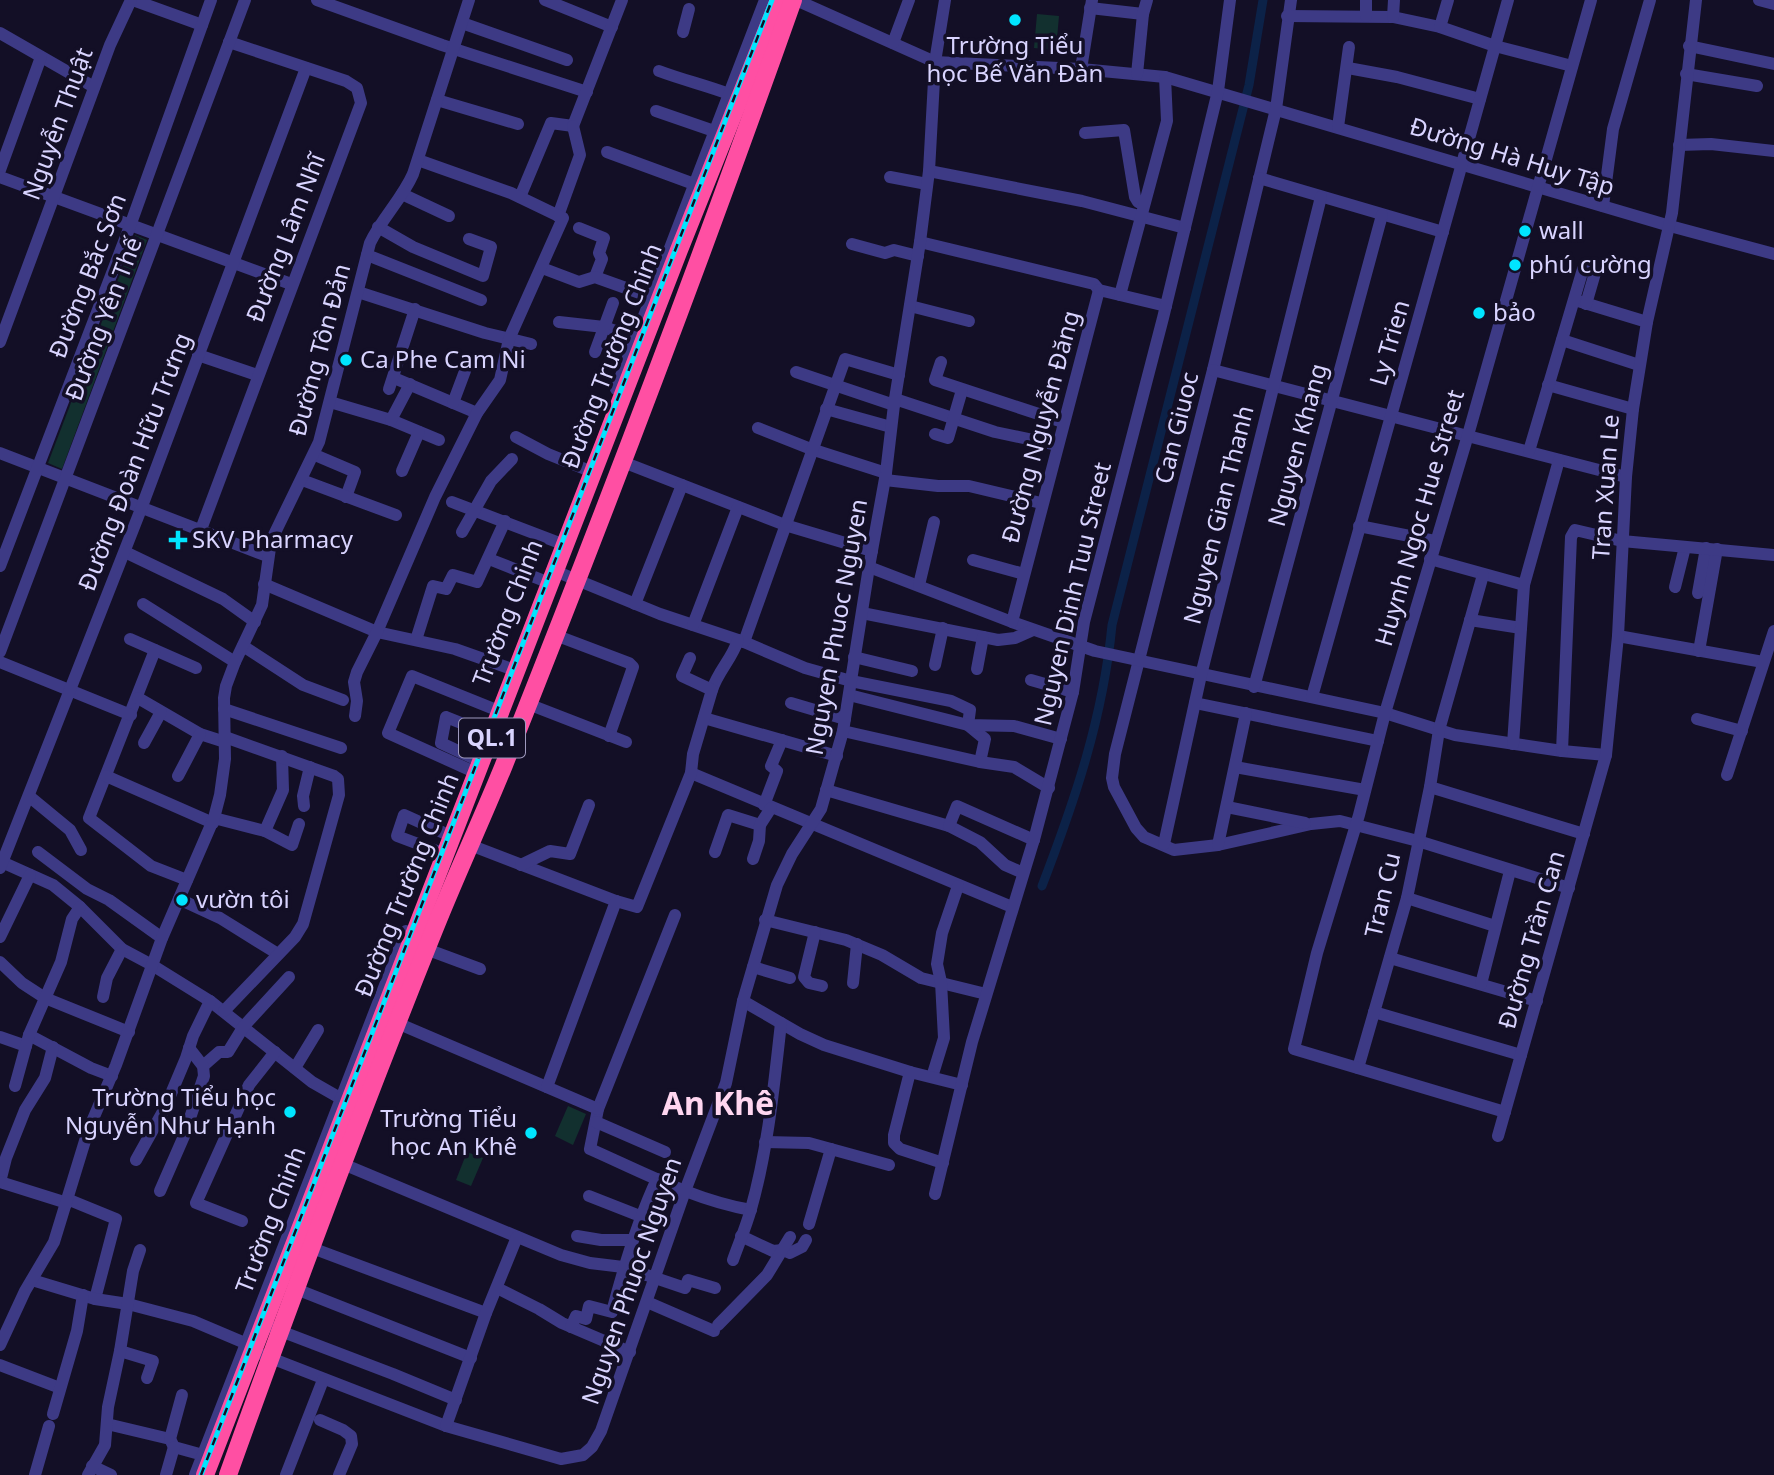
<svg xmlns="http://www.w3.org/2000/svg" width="1774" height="1475" viewBox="0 0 1774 1475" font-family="'Noto Sans',sans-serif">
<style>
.green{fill:#12302f}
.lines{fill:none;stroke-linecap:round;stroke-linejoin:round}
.canal{stroke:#0c2248;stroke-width:9}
.minor{stroke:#3d3a85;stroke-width:12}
.highway{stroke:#ff4fa3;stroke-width:18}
.rail-casing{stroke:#00e5ff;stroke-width:5}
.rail{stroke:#130f26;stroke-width:2.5;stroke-dasharray:8;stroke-linecap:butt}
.poi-dot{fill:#00e5ff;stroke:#130f26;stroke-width:2.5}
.labels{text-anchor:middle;stroke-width:7;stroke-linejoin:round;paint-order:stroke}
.shield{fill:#130f26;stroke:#9e99be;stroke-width:2}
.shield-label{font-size:23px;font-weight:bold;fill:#d9d4ff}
.poi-label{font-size:24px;fill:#d9d4ff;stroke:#130f26;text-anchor:start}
.street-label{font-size:24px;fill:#d9d4ff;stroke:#130f26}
.district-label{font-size:32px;font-weight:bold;fill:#ffd6f0;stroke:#130f26}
</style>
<rect width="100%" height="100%" fill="#130f26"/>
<!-- green -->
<g class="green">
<polygon points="1037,14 1059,16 1056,50 1034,48"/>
<polygon points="135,235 147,240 62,469 48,463"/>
<polygon points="568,1106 586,1114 573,1145 555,1136"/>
<polygon points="467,1152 483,1158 471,1186 456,1180"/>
</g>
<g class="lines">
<!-- canal -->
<path class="canal" d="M 1042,886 C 1075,800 1103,718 1112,625 L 1249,85 L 1263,0"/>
<!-- minor -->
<g class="minor">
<polyline points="133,0 202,25"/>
<polyline points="317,0 442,45 587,92"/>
<polyline points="545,0 612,27"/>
<polyline points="796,0 935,62 1081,69 1165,77 1670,226 1774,254"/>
<polyline points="1291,0 1276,109 1213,370 1115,754 1112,778 1114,787 1136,828 1144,837 1174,850 1218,845 1311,824 1340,821 1418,841 1569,888"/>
<polyline points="1759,0 1774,4"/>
<polyline points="1090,8 1143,14"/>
<polyline points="1287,16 1393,17 1440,27 1495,46 1572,66"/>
<polyline points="1366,16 1366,0"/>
<polyline points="1393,17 1394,0"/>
<polyline points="462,23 567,60"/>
<polyline points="1440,27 1448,0"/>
<polyline points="683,32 689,9"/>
<polyline points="0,33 94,87"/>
<polyline points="893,43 909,0"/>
<polyline points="1689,46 1774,64"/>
<polyline points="1348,68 1397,77 1480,99"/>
<polyline points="1081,69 1092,0"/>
<path d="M 659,71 C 683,80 705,85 729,94"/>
<polyline points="1137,74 1143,14 1147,0"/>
<polyline points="1686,74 1757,86"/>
<polyline points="437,100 518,124"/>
<polyline points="656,111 714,131"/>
<polyline points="1338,127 1349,47"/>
<polyline points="1085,133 1124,130 1135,197 1138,202 1144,204"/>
<polyline points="1679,145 1711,144 1774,151"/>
<polyline points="607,152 694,184"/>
<polyline points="0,170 41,57"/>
<polyline points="929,171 1082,201 1185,228"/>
<polyline points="0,177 291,284"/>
<polyline points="890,177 927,184"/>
<polyline points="1259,178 1443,232"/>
<polyline points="402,194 449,216"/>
<polyline points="520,197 551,123 573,126 622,0"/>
<polyline points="1603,206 1613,129 1650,0"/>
<polyline points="558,216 580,155 573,126"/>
<polyline points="378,227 413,247 483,276 491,247 469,239"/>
<polyline points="579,228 604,238 599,253 602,259 595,277"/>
<polyline points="920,242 1094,284 1099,290 1166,306"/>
<polyline points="852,244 885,253 894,250 918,256"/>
<polyline points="367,255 481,300"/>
<polyline points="542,268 579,282 595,277 651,297"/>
<polyline points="358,292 485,333 531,344"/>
<polyline points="1120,295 1167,121 1165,77"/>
<polyline points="1578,301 1647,322"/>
<polyline points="910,306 969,321"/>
<polyline points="559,322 604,327 635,338"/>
<polyline points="1562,340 1639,365"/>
<polyline points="0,342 110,45 131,0"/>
<polyline points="595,352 613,303"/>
<polyline points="198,355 257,375"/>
<polyline points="941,362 935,380 1063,422"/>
<polyline points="1213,370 1626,477"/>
<polyline points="796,372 894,405"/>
<polyline points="394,378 477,413"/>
<polyline points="1548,385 1633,409"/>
<polyline points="389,389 415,309"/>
<polyline points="616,389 765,0"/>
<polyline points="895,399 995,432 1057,445"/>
<polyline points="330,402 391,420 439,440"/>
<polyline points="453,403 465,371"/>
<polyline points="826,409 891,427"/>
<polyline points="391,420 410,384"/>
<polyline points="758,428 811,449 886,473"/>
<polyline points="935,434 948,438 962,390"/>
<polyline points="516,437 548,454 585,469"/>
<polyline points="1529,451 1583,269 1595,273 1586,304"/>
<polyline points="0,453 267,556"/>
<polyline points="315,455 355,472 346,497"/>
<polyline points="623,462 785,525 872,551"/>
<polyline points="402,471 419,432"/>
<polyline points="302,480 396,515"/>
<polyline points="885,480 938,486 969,486 1041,503"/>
<polyline points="452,502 557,542"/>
<polyline points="1359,526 1435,541"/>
<polyline points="200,532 361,103 357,88 346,81 229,42"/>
<polyline points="462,532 491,481 512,459"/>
<polyline points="125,552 223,599 255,622"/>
<polyline points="489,559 542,580"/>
<polyline points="1430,559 1524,585"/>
<polyline points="973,560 1024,574"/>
<polyline points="0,566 130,226 211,0"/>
<polyline points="869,567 1012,622 1095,651 1385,713 1455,735 1562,751 1606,755"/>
<polyline points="555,571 660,614 744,642 805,668 851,681 951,701 970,710 968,725 985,739 980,762"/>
<polyline points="264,584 377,632 455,649 509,668"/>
<polyline points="919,585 934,522"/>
<polyline points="1675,587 1685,547"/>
<polyline points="1698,593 1706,548"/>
<polyline points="143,604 235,662"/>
<polyline points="635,604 682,485"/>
<polyline points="862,613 998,640 1015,638 1033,630"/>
<polyline points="1470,620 1521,628"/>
<polyline points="1012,622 1099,290"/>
<polyline points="693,625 738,507"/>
<polyline points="555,635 629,663 633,667 609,736"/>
<polyline points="1618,636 1763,662"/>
<polyline points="130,639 196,668"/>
<polyline points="416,640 433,586 446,589 453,575 477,582 505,521"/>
<polyline points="744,642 845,359 899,375"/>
<polyline points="243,646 303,685 343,700"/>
<polyline points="155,650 89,818 151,866 187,880"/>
<polyline points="1699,651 1717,549"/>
<polyline points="0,652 245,0"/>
<polyline points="854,657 912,671"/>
<polyline points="0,662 131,715"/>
<polyline points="935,665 943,628"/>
<polyline points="977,669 983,637"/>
<polyline points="1031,680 1073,692"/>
<polyline points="1254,687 1382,215"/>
<path d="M 712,690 C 718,671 732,659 738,640"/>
<polyline points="849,695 968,725 1014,726 1061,739"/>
<polyline points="1312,697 1508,0"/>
<polyline points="138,698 200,734 225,742"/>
<polyline points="791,703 845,719"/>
<polyline points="1195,703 1378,741"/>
<polyline points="528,704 626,742"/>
<polyline points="224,709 341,748"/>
<polyline points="355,716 357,701 354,682 357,672 377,632 435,497 477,413 500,380 509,339 563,218 511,193 418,160"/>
<polyline points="704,718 837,756"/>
<polyline points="1697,719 1742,731"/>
<polyline points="843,731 980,762 1014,767 1049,788"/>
<polyline points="144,743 161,712"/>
<polyline points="1513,744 1524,585 1559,460"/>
<polyline points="1562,751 1571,537 1575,530 1622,541 1774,555"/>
<polyline points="475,759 441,743 446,717 486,733"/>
<polyline points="1235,767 1365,790"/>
<polyline points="470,770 388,733 412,676 494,709"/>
<polyline points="691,773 1012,907"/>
<polyline points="1727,775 1774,631"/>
<polyline points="106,776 213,823"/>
<polyline points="178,776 200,734"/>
<polyline points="1430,787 1584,834"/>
<polyline points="826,790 949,826 980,842 1005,865 1023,873"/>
<polyline points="30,797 70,830 81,850"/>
<polyline points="764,805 777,771 771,766 782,740"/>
<polyline points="304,806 303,796 310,767"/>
<polyline points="1227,807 1305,823"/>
<polyline points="214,818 265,831 292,845 299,824"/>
<polyline points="949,826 957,806 1034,840"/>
<polyline points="265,831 283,790 282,756"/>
<polyline points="1164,844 1201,675 1321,197"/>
<polyline points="470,845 616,901 637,907 691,773 693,754 712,690 682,676 690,658"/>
<polyline points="1218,845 1246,713"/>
<polyline points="437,851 397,836 404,815 444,833"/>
<polyline points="38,852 87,889 109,900 162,938"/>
<polyline points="715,852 728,815 760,825"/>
<polyline points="753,859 759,841 760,825 771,808"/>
<polyline points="4,863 53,885 80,907 122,949 152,965 210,1001 312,1082 340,1098"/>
<polyline points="521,865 550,851 570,854 589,805"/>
<polyline points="0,868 141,509 306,68"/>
<polyline points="1407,898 1495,926"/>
<polyline points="179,899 220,918 278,954"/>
<path d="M 675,915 L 598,1109 L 590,1149 C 642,1172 694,1200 751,1210"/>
<polyline points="765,920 846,940 882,955 921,978 986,994"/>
<polyline points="815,932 804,977 809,983 822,986"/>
<polyline points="0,937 30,875"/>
<polyline points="426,949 480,969"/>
<polyline points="1390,958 1537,1001"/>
<polyline points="0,962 22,983 45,998 129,1032"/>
<polyline points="753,967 790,978"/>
<polyline points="853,983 857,944"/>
<polyline points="1481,984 1510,871"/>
<polyline points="103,997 107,978 122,949"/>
<polyline points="743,1001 800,1034 824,1045 910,1072"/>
<polyline points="224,1011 295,937 303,924 339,795 338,779 334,776 225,737"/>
<polyline points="1374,1012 1521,1055"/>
<polyline points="397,1023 598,1109"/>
<polyline points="29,1035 91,1068 112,1076"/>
<polyline points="0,1037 26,1046"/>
<polyline points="203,1066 219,1052 228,1052 244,1026 289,977"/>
<polyline points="295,1068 318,1030"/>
<polyline points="1358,1068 1407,898 1430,787 1439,730 1483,575"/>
<polyline points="932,1077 944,1038 941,982 937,964 942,933 958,886"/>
<polyline points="15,1086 29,1035 61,962 72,919 80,907"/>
<polyline points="547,1087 616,901"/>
<polyline points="1505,1112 1294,1049 1317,953 1359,815 1385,713 1468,435 1591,0"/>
<polyline points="596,1122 665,1152"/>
<polyline points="1498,1136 1606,755 1618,636 1626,477 1633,409 1647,322 1672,213 1696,0"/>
<polyline points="765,1142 809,1143 889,1165"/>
<polyline points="136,1160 165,1108 186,1058 193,1036 210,1001"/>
<polyline points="943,1163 900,1149 894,1143 894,1135 910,1072 962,1085"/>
<polyline points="343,1164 561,1255 590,1263 623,1267 685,1288 688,1280 715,1288"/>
<polyline points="0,1182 6,1158 25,1110 45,1078 53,1047"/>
<polyline points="0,1182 67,1203"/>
<polyline points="160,1191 184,1136 204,1076 203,1066 189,1048"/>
<polyline points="935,1194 972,1042 1035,836 1073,692 1084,622 1163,318 1218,91 1230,0"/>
<polyline points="589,1196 640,1216"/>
<polyline points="67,1199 116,1219 95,1299"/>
<polyline points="242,1221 196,1203 249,1085 275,1052"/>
<polyline points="809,1224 831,1149"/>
<polyline points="577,1236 601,1240 632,1240"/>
<polyline points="741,1236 773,1251 783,1250 790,1253 802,1247 806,1240"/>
<polyline points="312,1248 486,1313"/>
<path d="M 733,1260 C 739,1243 746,1227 751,1209 C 768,1149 774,1085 781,1023"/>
<polyline points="32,1280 95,1299 128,1304 193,1321 252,1346"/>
<polyline points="497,1288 539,1309 562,1323 630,1352"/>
<polyline points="296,1289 471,1358"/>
<polyline points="647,1302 714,1331"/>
<polyline points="262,1324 393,1374 456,1400"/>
<polyline points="718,1325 767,1275 790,1237"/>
<path d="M 571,1327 L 576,1316 L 586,1319 L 589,1306 L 612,1312 C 624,1266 637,1222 657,1179"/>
<path d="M 0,1345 L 25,1291 L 54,1242 L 88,1131 L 116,1065 L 162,938 L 214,818 L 220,795 L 225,759 L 224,698 L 226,686 L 235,662 L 262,605 L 271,541 L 319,442 L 370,243 C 382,218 402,199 413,174 L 469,0"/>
<polyline points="120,1351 153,1361 147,1378"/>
<polyline points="263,1355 446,1426 561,1459 583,1455 592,1447 601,1431 685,1191 726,1083 743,1001 777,885 792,854 821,809 843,731 869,567 886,473 894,405 920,242 929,171 935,62 945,0"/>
<polyline points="0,1365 60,1388"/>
<polyline points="53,1414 77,1331 83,1295"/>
<polyline points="320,1420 343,1430 351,1436 352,1444 339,1475"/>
<polyline points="107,1424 170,1439 174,1447 203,1455"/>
<polyline points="446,1426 486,1313 517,1237"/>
<polyline points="170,1439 182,1395"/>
<polyline points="92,1466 111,1475"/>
<polyline points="35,1475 49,1426"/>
<polyline points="88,1475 105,1445 108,1407 120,1351 133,1271 140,1250"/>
<polyline points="166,1475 174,1447"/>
<polyline points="195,1475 406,931"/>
<polyline points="286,1475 323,1380"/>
</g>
<!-- highway -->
<g class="highway">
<polyline points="205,1475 679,250 779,0"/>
<path d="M 228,1475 C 292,1296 359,1117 430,940 C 453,881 480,824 504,765 C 605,512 702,257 793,0"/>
</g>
<!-- rail casing -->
<g class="rail-casing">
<polyline id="rail" points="201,1475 772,0"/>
</g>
<!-- rail -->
<use href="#rail" class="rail"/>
</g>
<!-- markers -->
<g class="poi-dot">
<circle cx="1015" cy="20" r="7"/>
<circle cx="1525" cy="231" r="7"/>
<circle cx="1515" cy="265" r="7"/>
<circle cx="1479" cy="313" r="7"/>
<circle cx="346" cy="360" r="7"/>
<path d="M174.5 529.5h7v7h7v7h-7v7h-7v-7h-7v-7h7z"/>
<circle cx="182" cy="900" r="7"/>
<circle cx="290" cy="1112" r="7"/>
<circle cx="531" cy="1133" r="7"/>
</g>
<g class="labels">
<!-- shield labels -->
<rect class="shield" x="459" y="718.5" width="66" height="39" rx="5"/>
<g class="shield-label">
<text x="492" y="746">QL.1</text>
</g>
<!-- poi labels -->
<g class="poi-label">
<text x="1015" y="54" text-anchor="middle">Trường Tiểu<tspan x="1015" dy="28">học Bế Văn Đàn</tspan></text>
<text x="1539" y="239">wall</text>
<text x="1529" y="273">phú cường</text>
<text x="1493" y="321">bảo</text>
<text x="360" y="368">Ca Phe Cam Ni</text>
<text x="192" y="548">SKV Pharmacy</text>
<text x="196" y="908">vườn tôi</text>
<text x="276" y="1106" text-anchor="end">Trường Tiểu học<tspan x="276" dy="28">Nguyễn Như Hạnh</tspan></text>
<text x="517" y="1127" text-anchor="end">Trường Tiểu<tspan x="517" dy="28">học An Khê</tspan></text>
</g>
<!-- street labels -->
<g class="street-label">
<text transform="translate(58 124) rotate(-70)" y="8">Nguyễn Thuật</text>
<text transform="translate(1512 157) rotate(17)" y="8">Đường Hà Huy Tập</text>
<text transform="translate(286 238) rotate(-69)" y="8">Đường Lâm Nhĩ</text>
<text transform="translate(88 276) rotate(-69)" y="8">Đường Bắc Sơn</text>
<text transform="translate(104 319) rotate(-69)" y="8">Đường Yên Thế</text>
<text transform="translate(1390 343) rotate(-74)" y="8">Ly Trien</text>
<text transform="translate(320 350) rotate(-75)" y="8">Đường Tôn Đản</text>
<text transform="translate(612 356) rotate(-69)" y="8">Đường Trường Chinh</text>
<text transform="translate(1041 427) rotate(-75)" y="8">Đường Nguyễn Đăng</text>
<text transform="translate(1177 428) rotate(-76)" y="8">Can Giuoc</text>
<text transform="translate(1298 445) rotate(-75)" y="8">Nguyen Khang</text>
<text transform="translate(135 462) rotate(-69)" y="8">Đường Đoàn Hữu Trưng</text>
<text transform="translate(1606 487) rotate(-86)" y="8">Tran Xuan Le</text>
<text transform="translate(1219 515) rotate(-76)" y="8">Nguyen Gian Thanh</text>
<text transform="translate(1420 518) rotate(-74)" y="8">Huynh Ngoc Hue Street</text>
<text transform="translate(1073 594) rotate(-77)" y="8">Nguyen Dinh Tuu Street</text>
<text transform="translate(508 613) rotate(-69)" y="8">Trường Chinh</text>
<text transform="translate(837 627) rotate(-80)" y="8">Nguyen Phuoc Nguyen</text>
<text transform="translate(407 885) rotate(-68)" y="8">Đường Trường Chinh</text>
<text transform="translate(1383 895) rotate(-77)" y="8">Tran Cu</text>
<text transform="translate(1532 940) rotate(-74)" y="8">Đường Trần Can</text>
<text transform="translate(271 1220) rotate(-69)" y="8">Trường Chinh</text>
<text transform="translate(632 1281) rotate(-71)" y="8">Nguyen Phuoc Nguyen</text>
</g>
<!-- district labels -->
<g class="district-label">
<text x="718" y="1115">An Khê</text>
</g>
</g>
</svg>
